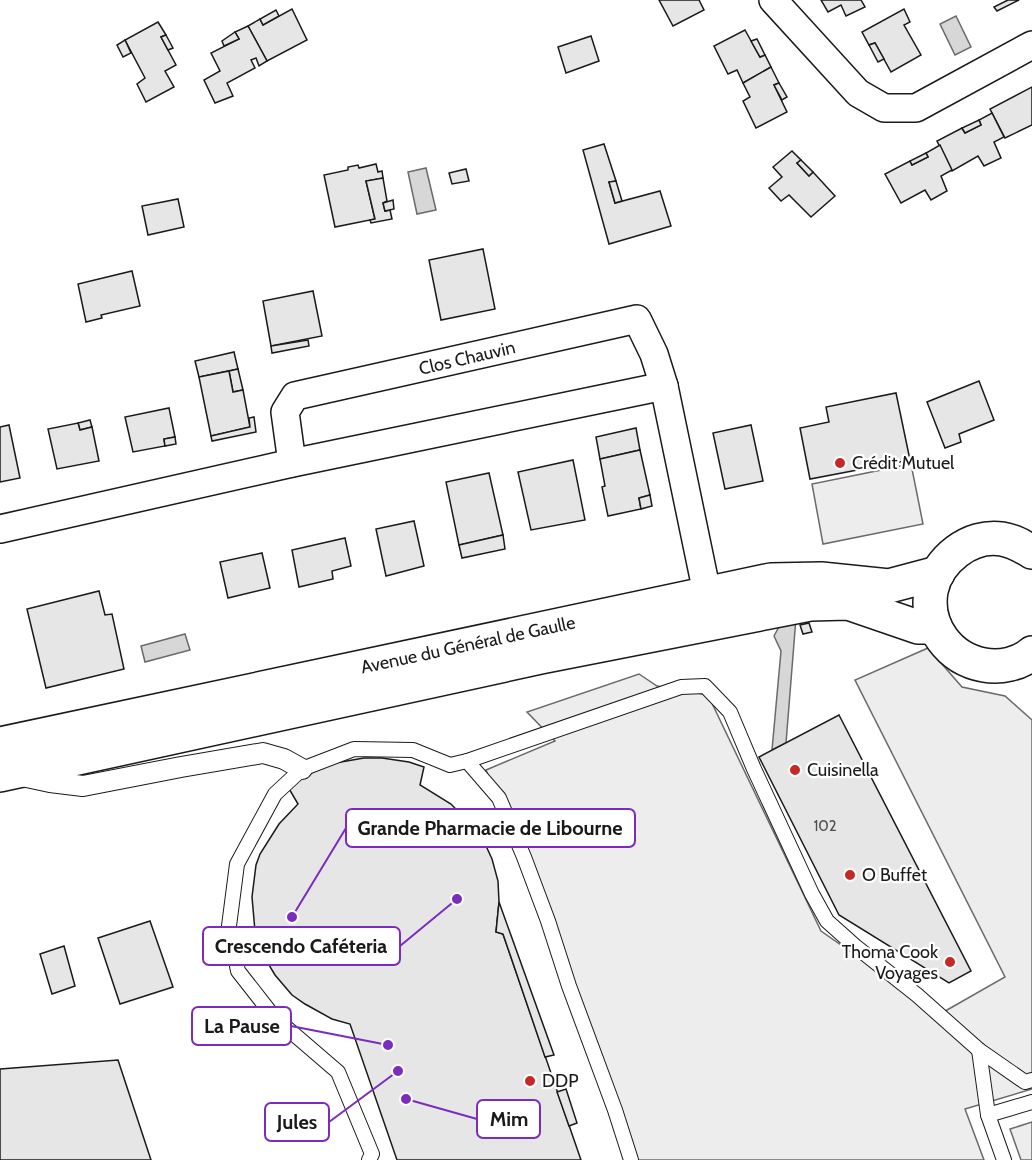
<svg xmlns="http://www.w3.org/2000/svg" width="1032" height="1160" viewBox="0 0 1032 1160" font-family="Cabin,sans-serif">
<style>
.built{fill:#ededed;stroke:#6a6a6a;stroke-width:1.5}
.water{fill:#d7d7d7;stroke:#6a6a6a;stroke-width:1.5}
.building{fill:#e6e6e6;stroke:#1a1a1a;stroke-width:1.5}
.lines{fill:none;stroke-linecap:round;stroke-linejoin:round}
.service-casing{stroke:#1a1a1a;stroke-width:16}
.pedestrian-casing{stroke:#1a1a1a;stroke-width:22}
.minor-casing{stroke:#1a1a1a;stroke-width:30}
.primary-casing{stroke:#1a1a1a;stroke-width:36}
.service{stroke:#fff;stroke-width:14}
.pedestrian{stroke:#fff;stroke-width:20}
.minor{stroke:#fff;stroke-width:27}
.primary{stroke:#fff;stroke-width:33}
.poi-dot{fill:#c62828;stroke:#fff;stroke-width:2}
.labels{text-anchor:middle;stroke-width:4.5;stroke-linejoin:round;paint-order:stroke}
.number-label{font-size:15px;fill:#4d4d4d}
.street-label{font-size:18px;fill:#1a1a1a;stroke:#fff}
.poi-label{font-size:18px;fill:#1a1a1a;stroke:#fff;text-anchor:start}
.leader{fill:none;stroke:#7b2cbf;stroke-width:2}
.callout-dot{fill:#7b2cbf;stroke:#fff;stroke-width:2}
.callout{fill:#fff;stroke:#7b2cbf;stroke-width:2}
.callout-label{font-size:20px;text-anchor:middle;font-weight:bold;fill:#1a1a1a}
</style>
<rect width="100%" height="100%" fill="#fff"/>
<!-- built -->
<g class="built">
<polygon points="911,464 923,524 823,544 812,484"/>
<polygon points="928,648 962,687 1005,696 1032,720 1032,1089 965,1109 984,1160 638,1160 486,770 555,741 527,712 639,674 657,686 708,695 821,931 940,1014 1005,977 855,680"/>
<polygon points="1032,1122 1032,1160 1021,1160 1010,1129"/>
</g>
<!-- water -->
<g class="water">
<polygon points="956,16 971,47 955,55 940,24"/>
<polygon points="426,168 436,210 417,214 408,172"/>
<polygon points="796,618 786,743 772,750 781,651 774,636 781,623"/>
<polygon points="185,634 190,650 145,662 141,646"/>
</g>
<!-- building -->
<g class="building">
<polygon points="659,0 699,0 704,10 673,26"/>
<polygon points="821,0 861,0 865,7 846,16 841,5 828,12"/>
<polygon points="1008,0 1019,0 997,11 994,7"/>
<polygon points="292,9 307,40 267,61 248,26 260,19 263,25"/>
<polygon points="904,9 910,22 904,25 921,55 891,72 875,43 869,45 862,32"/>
<polygon points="276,10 279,16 263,25 260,19"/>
<polygon points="158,22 166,35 161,37 176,65 165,71 174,87 146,102 137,84 145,78 125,40"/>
<polygon points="248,26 267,61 259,66 256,58 251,60 255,68 227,83 233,96 215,103 204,80 220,71 211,53 239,39 235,32"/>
<polygon points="745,30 760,57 765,55 771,67 743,83 737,70 728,74 714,46"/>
<polygon points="235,32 239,39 224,46 222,41"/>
<polygon points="166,35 173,48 168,50 161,37"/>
<polygon points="591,36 599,61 566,73 558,47"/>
<polygon points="757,39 765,55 760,57 751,41"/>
<polygon points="125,40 131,53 123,57 117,45"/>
<polygon points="875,43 884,59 878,62 869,45"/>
<polygon points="771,67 779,83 774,85 787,112 756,128 743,101 750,97 743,83"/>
<polygon points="779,83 787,97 782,100 774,85"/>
<polygon points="1032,87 1032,125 1005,138 990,109"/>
<polygon points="992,113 1004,137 994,142 1001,158 984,166 978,156 952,171 937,141 962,128 965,133 981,125 979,120"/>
<polygon points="979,120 981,125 965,133 962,128"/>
<polygon points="604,144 616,181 609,182 615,203 660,191 671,226 609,244 583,150"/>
<polygon points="940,145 952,170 941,176 947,191 931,200 925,190 901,203 885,174 910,161 912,165 928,157 926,153"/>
<polygon points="792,151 801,160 797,163 809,176 813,172 835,196 811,217 789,195 781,201 769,188 782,177 773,167"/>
<polygon points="926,153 928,157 912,165 910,161"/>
<polygon points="801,160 813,172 809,176 797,163"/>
<polygon points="376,164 378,172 382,171 383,178 366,181 375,219 335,227 324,175 348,170 348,167 358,165 359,168"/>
<polygon points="466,169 469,181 452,184 449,173"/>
<polygon points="383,178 387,201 383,203 385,211 390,210 392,219 371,223 370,220 375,219 366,181"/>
<polygon points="616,181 622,201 615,203 609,182"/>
<polygon points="178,199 184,227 148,235 142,206"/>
<polygon points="393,200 394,209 385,211 383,203"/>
<polygon points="483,249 495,309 441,320 429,260"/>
<polygon points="132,271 140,306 101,315 102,318 86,322 78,284"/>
<polygon points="313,291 322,336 271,346 263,301"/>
<polygon points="308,340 309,346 272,353 271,346"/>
<polygon points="234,352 238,369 199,377 195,361"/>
<polygon points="238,369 243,390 233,392 229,371"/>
<polygon points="229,371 233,392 243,390 250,427 211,436 199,377"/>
<polygon points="979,381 994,420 959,434 961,442 945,448 927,402"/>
<polygon points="896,393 910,460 810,479 800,428 829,422 826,407"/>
<polygon points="169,408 175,437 164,439 165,446 133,452 125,417"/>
<polygon points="254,417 256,432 212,441 211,436 250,427 249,418"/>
<polygon points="90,420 92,427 80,430 78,423"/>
<polygon points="78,423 80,430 92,427 99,461 57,469 48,429"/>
<polygon points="9,425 20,478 0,482 0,427"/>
<polygon points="751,425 763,481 725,489 713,433"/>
<polygon points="636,428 640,450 600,459 596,437"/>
<polygon points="175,437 176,444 165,446 164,439"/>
<polygon points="640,450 650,495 639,498 641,509 608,516 602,487 605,486 600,459"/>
<polygon points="573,460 585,520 531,530 518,472"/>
<polygon points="489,473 503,535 459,545 446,482"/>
<polygon points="650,495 652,506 641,509 639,498"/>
<polygon points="414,521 424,566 386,576 376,529"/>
<polygon points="503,535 505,549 462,558 459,545"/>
<polygon points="345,538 351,566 332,571 333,579 299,587 292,550"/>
<polygon points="262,553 270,588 228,598 220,562"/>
<polygon points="99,591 105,615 112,614 124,669 46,688 27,609"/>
<polygon points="809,623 812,632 803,634 800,625"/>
<polygon points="839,715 971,971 949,983 839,915 759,757"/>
<polygon points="364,758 382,758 409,762 424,767 420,785 451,804 481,835 492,859 498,881 499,902 496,932 503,934 581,1160 397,1160 350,1024 332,1019 305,1004 292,995 275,975 266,960 255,931 252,897 256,865 260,854 279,824 298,804 288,787 313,772 335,763"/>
<polygon points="499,902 554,1055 545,1057 503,934 496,932"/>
<polygon points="150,921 173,987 120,1004 98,938"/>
<polygon points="64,946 75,986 52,994 40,954"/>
<polygon points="118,1060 151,1160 0,1160 0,1069"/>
<polygon points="566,1089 577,1123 569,1126 557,1092"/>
</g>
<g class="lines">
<!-- service casing -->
<g class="service-casing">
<g id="service">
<polyline points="467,761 499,798 524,857 548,921 569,986 615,1110 631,1160"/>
<polyline points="979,1050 988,1115 1004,1160"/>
<polyline points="988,1115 1032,1102"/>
<polyline points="369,1160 372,1154 338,1072 274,1017 238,971 229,926 237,864 275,794 302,769 354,749 413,750 450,765 467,761 681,687 705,686 730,712 754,769 812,894 827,921 855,946 917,995 979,1050 1025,1082 1032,1080"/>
</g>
</g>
<!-- pedestrian casing -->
<g class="pedestrian-casing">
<polyline id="pedestrian" points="22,776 50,782 83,786 181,767 263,753 284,759 302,769"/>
</g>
<!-- minor casing -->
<g class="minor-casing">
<g id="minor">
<polyline points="773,0 858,93 884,108 916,108 1032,45"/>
<polyline points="292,463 285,412 295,396 637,319 654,354 664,386 707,593"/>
<polyline points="0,529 292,463 664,386"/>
</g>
</g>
<!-- primary casing -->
<g class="primary-casing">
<g id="primary">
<path d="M 1032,552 C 1022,546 1014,541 1002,539 C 970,534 937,560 931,591 C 925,627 950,659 984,665 C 1000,668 1020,664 1032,653"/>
<polyline points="0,744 771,580 821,579 889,586 938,573"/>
<polyline points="0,775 541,657 810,604 848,603 918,627 935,627"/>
</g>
</g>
<!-- service -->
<use href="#service" class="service"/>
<!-- pedestrian -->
<use href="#pedestrian" class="pedestrian"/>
<!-- minor -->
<use href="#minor" class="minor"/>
<!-- primary -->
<use href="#primary" class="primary"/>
</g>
<!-- markers -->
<g class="poi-dot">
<circle cx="840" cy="463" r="6"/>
<circle cx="795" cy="770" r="6"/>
<circle cx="850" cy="875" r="6"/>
<circle cx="950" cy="962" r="6"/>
<circle cx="530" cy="1081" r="6"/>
</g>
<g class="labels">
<!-- number labels -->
<g class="number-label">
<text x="825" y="831">102</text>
</g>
<!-- street labels -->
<g class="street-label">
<text transform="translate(467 358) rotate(-13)" y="6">Clos Chauvin</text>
<text transform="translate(468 645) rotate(-12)" y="6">Avenue du Général de Gaulle</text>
</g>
<!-- poi labels -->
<g class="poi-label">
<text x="852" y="469">Crédit Mutuel</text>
<text x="807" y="776">Cuisinella</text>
<text x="862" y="881">O Buffet</text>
<text x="938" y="958" text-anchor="end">Thoma Cook<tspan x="938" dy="21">Voyages</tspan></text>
<text x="542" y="1087">DDP</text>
</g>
</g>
<!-- callouts -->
<path class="leader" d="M292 917L346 828M457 899L400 946M388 1045L291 1026M406 1099L477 1119M398 1071L329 1122"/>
<g class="callout-dot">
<circle cx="292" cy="917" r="6"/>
<circle cx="457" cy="899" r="6"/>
<circle cx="388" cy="1045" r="6"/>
<circle cx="406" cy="1099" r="6"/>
<circle cx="398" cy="1071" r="6"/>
</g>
<g class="callout">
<rect x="346" y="809" width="289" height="38" rx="6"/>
<rect x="203" y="927" width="197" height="38" rx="6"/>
<rect x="192" y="1007" width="99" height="38" rx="6"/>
<rect x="477" y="1100" width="63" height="38" rx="6"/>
<rect x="265" y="1103" width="64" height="38" rx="6"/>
</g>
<g class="callout-label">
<text x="490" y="835">Grande Pharmacie de Libourne</text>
<text x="301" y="953">Crescendo Caféteria</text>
<text x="242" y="1033">La Pause</text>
<text x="509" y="1126">Mim</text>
<text x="297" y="1129">Jules</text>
</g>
</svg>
